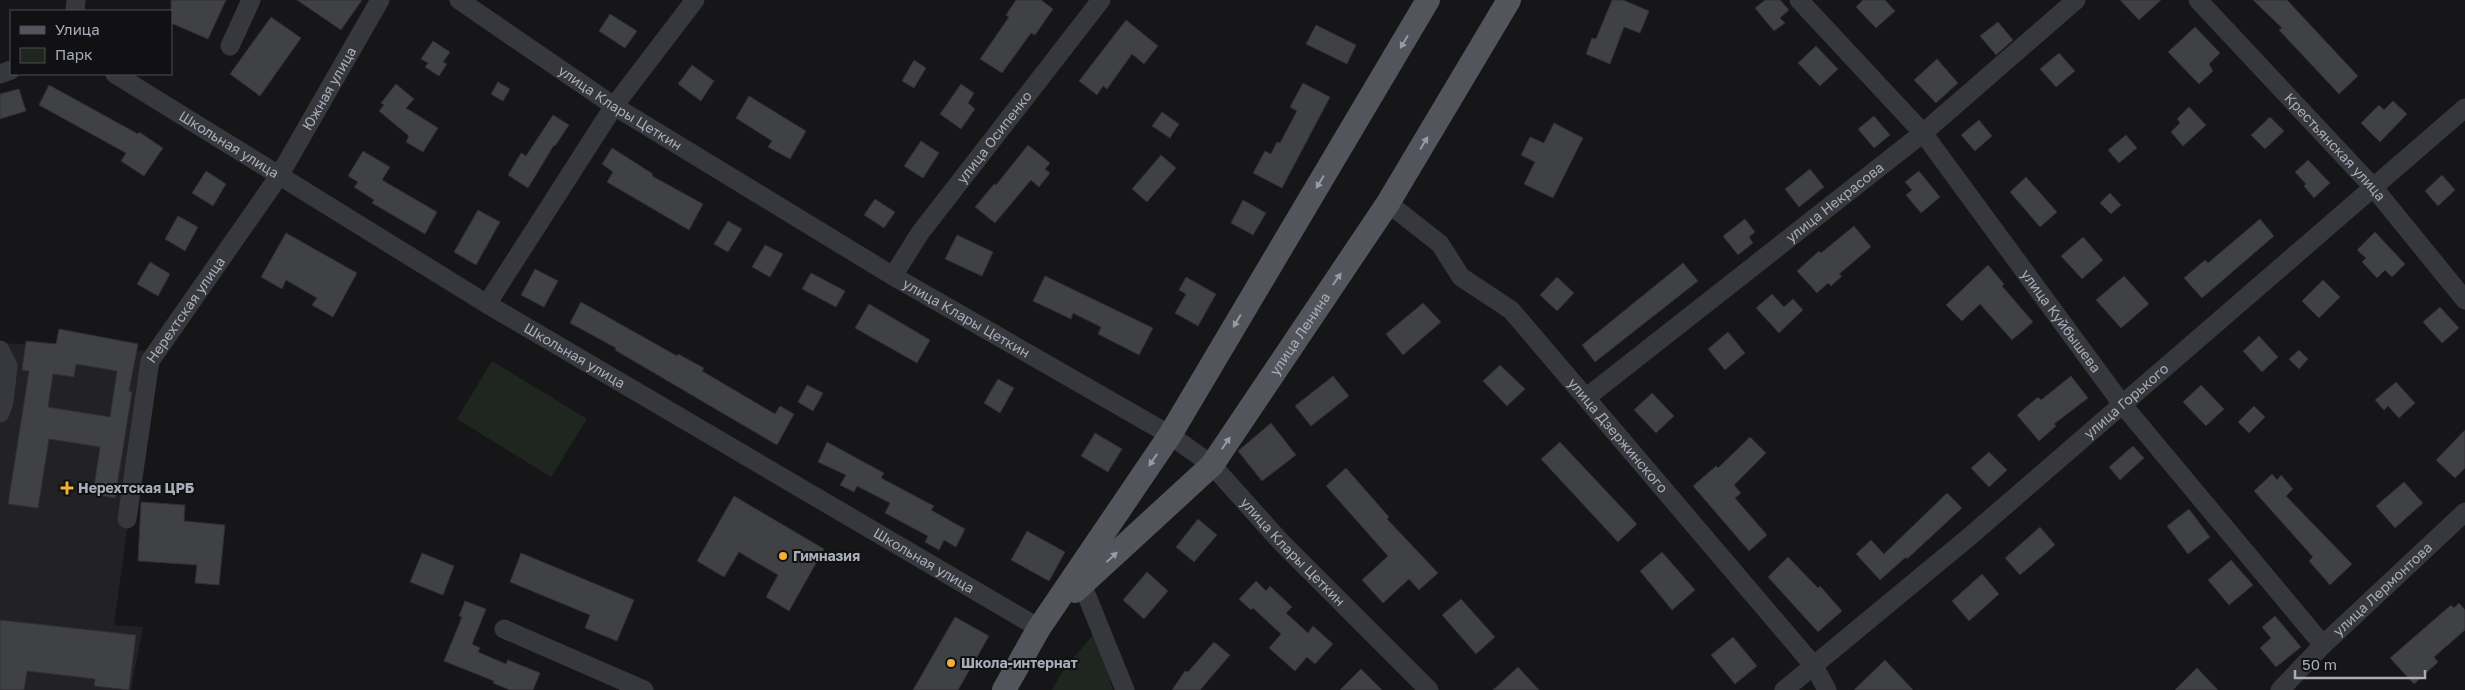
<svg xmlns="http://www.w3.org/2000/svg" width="2465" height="690" viewBox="0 0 2465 690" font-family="'Golos Text',sans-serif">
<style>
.built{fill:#222225}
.green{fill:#1e261f}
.building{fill:#404145;stroke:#303034;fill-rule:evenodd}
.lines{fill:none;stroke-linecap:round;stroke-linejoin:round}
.minor{stroke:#37383d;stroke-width:19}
.major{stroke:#53555c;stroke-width:24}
.oneway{fill:#979ba6}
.poi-dot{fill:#f2b134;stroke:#111113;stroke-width:2}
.labels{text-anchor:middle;stroke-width:4;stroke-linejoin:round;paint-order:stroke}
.street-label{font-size:14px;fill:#a8adb8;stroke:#111113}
.poi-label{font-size:14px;font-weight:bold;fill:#a8adb8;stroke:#111113;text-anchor:start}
</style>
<rect width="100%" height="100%" fill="#161618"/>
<!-- built -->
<polygon class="built" points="0,343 152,351 114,625 143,627 131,690 0,690"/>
<!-- green -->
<g class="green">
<polygon points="492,361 587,419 551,477 457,419"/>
<polygon points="1095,632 1113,690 1052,690 1063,671"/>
</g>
<!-- building -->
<g class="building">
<polygon points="171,0 226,0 208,39 171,23"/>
<polygon points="297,0 362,0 341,30"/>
<polygon points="1016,0 1041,0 1053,9 1035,35 1031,33 1002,73 980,59 1009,17 1006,15"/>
<polygon points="1612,0 1623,0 1649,11 1640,33 1624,27 1610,64 1586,54 1592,38 1596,39"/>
<polygon points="1765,0 1780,0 1789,10 1780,18 1785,23 1774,31 1755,8"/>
<polygon points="1863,0 1885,0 1895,11 1876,28 1856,7"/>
<polygon points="2120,0 2161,0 2139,20"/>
<polygon points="2253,0 2287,0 2358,76 2339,94 2279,30 2282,28"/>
<polygon points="610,14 637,31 625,48 599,31"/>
<polygon points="271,17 301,38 260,96 230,74"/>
<polygon points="1126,20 1158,46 1144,64 1132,54 1107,89 1103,86 1097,95 1079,81"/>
<polygon points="1998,22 2013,40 1996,55 1980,36"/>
<polygon points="1316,25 1356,45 1347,64 1306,44"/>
<polygon points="2195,27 2220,53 2209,64 2213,71 2199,84 2168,52"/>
<polygon points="433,41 450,52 443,62 447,64 439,76 425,67 428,63 421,59"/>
<polygon points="1816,46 1838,69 1820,86 1798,63"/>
<polygon points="2059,53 2075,71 2056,87 2040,69"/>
<polygon points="1937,59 1958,83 1936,103 1914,80"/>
<polygon points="914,60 926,68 914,88 902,81"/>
<polygon points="692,65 714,81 701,101 678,84"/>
<polygon points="498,82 510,89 503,101 491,94"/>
<polygon points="1303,83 1330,97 1282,188 1253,173 1265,151 1271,154 1277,142 1280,143 1297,111 1290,107"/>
<polygon points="396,84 414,99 406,108 438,128 423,152 406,142 409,136 379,111 384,105 381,103"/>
<polygon points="961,84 974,93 968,103 975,109 961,129 940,114"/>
<polygon points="49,85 138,134 139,132 163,148 144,176 121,161 126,153 39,105"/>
<polygon points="19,89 26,111 0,119 0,94"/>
<polygon points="749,96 806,131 790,159 768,147 772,141 736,118"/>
<polygon points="2393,101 2407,114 2380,142 2361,123 2379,105 2384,110"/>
<polygon points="2189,107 2206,125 2183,146 2171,132 2180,123 2177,119"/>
<polygon points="1162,112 1179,124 1170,138 1152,126"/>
<polygon points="553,115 569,125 555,146 554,145 528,188 508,175 521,153 526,156"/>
<polygon points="1874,116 1890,135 1874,148 1858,129"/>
<polygon points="2270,117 2284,131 2265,149 2251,135"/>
<polygon points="1979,120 1992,136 1975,151 1961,135"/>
<polygon points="1554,123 1583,138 1553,198 1524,184 1535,162 1521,155 1530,137 1544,143"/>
<polygon points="2126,135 2137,148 2119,163 2108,150"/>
<polygon points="921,141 939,153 923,178 904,166"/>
<polygon points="1028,145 1050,163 1045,169 1050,173 1039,187 1031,180 995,223 975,207 994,184 996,185"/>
<polygon points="612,148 653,174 652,176 703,204 689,230 607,182 613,172 602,164"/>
<polygon points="363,151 390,167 382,180 437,212 425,234 372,203 374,200 354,187 358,182 348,176"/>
<polygon points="1161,155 1176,168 1147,202 1132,189"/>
<polygon points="2308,160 2330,183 2314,198 2304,186 2306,184 2295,172"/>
<polygon points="1810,169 1824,187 1799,207 1785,189"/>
<polygon points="206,171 226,184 213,206 192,193"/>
<polygon points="1919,171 1940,197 1921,213 1906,195 1912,190 1905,182"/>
<polygon points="2442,175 2455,190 2438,206 2425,191"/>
<polygon points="2026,177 2057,212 2040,227 2010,192"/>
<polygon points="2110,193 2121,205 2111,214 2100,203"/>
<polygon points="875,199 895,212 884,228 864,215"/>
<polygon points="1243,200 1266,213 1253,235 1231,223"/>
<polygon points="478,210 500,222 476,265 454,252"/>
<polygon points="178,216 198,227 185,251 165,239"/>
<polygon points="1745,219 1755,232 1749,237 1753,243 1738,255 1723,236"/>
<polygon points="2260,219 2274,236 2202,298 2184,278 2205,260 2208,263"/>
<polygon points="728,221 742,229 728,252 714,244"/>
<polygon points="1854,226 1871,247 1839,274 1842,276 1831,286 1828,283 1817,293 1797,271 1819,251 1821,253"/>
<polygon points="2375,232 2405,264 2392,277 2385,270 2377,278 2362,262 2366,258 2357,250"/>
<polygon points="286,233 357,273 333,317 312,305 317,298 286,280 282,289 261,277"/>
<polygon points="957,235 993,252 982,276 945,259"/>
<polygon points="2083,237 2103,260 2082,279 2061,256"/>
<polygon points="765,245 783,254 770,277 752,267"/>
<polygon points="150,262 170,274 158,296 137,284"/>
<polygon points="1683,263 1698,281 1595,362 1582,345"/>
<polygon points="1988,265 2004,284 2002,286 2033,322 2012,340 1980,304 1962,321 1946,305"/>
<polygon points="535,269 558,281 544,307 521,295"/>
<polygon points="811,273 845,291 836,307 802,289"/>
<polygon points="1045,276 1153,328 1139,355 1098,334 1101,327 1073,313 1071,319 1033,301"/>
<polygon points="2124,276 2149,304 2121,328 2096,300"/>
<polygon points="1186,277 1216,294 1198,326 1175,313 1186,294 1179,290"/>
<polygon points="1557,277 1574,293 1557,311 1540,295"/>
<polygon points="2323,280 2340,297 2319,318 2302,301"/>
<polygon points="1772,294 1784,307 1793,299 1803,310 1779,333 1756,308"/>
<polygon points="581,302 677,356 678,354 704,368 702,371 775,414 780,406 794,414 777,445 615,350 616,348 570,323"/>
<polygon points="1423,303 1441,322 1403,355 1386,334"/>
<polygon points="869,304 930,340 917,363 855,328"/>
<polygon points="2440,307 2459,328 2442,343 2423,322"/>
<path d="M 59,329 L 138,344 L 129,391 L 132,392 L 115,498 L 93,494 L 100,447 L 49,439 L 38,508 L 8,504 L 29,371 L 22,370 L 26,341 L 56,344 ZM 76,364 L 117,371 L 110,417 L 48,407 L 53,374 L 74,377 Z"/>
<polygon points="1728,332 1745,353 1725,370 1708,349"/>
<polygon points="2259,336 2278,357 2262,372 2243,351"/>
<polygon points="2299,350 2308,359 2299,369 2289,359"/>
<polygon points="1500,365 1525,389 1507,406 1483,381"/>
<polygon points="1333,376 1349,396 1311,426 1295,406"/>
<polygon points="2071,376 2088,398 2054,424 2056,426 2039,441 2017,415 2038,397 2041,400"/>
<polygon points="998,379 1014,388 1000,413 984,403"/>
<polygon points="2396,382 2415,403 2399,418 2388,406 2384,410 2375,400"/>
<polygon points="807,385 823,393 813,411 798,402"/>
<polygon points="2201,385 2224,409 2206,426 2183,402"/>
<polygon points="1652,393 1674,416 1656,433 1634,410"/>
<polygon points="2254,406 2265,417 2249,433 2238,422"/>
<polygon points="1271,423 1296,455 1262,481 1238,451"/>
<polygon points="2465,430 2465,468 2455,478 2436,460"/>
<polygon points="1095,433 1122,449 1108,472 1081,456"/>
<polygon points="1750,437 1766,453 1734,485 1741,493 1735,498 1767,535 1749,551 1693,486 1716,466 1718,468"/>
<polygon points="827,442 884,473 881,478 934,506 931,510 965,529 956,547 944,540 939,550 925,542 928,536 885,513 890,503 857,486 854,492 840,485 846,475 818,462"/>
<polygon points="1560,442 1637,524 1618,542 1541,459"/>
<polygon points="2133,446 2144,458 2120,480 2109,467"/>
<polygon points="1989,452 2007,470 1989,487 1971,468"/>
<polygon points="1346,468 1389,517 1387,519 1438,573 1419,590 1409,579 1383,603 1362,580 1388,556 1326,486"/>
<polygon points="2272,474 2277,480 2281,475 2293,489 2286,496 2352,564 2330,585 2309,561 2313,557 2254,491"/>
<polygon points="2404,482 2423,503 2395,528 2376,506"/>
<polygon points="1947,493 1962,508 1907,559 1906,557 1880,580 1856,554 1871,540 1884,554"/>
<polygon points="734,496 824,549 789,611 766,597 778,575 739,552 724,577 697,561"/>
<polygon points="141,502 185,505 184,521 225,525 219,585 195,583 197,565 138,561"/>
<polygon points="2189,509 2210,537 2188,554 2167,526"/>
<polygon points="1198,519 1217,535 1194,562 1176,547"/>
<polygon points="2040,527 2055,545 2020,575 2005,558"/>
<polygon points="1027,531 1065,552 1049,581 1011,560"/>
<polygon points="1662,552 1695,590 1672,610 1640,571"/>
<polygon points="422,553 454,566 443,595 410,582"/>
<polygon points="521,553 634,600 617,641 585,628 590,615 510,582"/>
<polygon points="1788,557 1818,588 1820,586 1842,611 1818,632 1768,577"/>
<polygon points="2231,560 2253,585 2229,605 2208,580"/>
<polygon points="1147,572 1168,591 1144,619 1123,600"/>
<polygon points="1982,574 1999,594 1969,621 1952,601"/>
<polygon points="1256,581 1266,591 1270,586 1292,607 1286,613 1308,633 1313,626 1333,644 1315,664 1307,657 1295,671 1269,648 1281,634 1253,608 1251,610 1239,599"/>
<polygon points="1461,599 1495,637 1476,654 1442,615"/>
<polygon points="465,601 486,609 472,644 480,648 478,652 506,664 508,660 540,673 533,690 510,690 493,683 494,681 444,661 462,617 459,616"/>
<polygon points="2459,603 2465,610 2465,630 2434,657 2438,662 2414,684 2390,658 2451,605 2454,608"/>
<polygon points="2275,616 2301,647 2276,667 2260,648 2271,638 2262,627"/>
<polygon points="955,617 989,636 958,690 913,690"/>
<polygon points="0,620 136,635 129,690 94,686 95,679 27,671 24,690 0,690"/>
<polygon points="1733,637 1757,666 1735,684 1711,655"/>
<polygon points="1214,642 1230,655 1200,690 1172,690 1185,671 1188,672"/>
<polygon points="1885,660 1913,690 1854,690"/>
<polygon points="1518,667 1539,690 1493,690"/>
<polygon points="2197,668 2218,690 2175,690"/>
<polygon points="1361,669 1382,690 1340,690"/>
</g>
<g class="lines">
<!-- minor -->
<g class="minor">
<path id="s1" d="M 459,0 L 614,106 L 893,276 L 1170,435 L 1212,465 L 1281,542 L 1429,690"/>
<path id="s2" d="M 1799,0 L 1923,133 L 2122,404 L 2323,645"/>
<path id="s3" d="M 2198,0 L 2373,187 L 2465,300"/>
<polyline points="75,11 76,0"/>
<polyline points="230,46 251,0"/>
<polyline points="0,74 11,70"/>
<path id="s4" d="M 115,74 L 487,304 L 1039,628"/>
<path id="s5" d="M 1388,203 L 1440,244 L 1461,277 L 1511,310 L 1814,666 L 1827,690"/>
<path id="s6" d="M 893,276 L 920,233 L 1101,0"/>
<polyline points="487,304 614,106 695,0"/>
<polyline points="0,350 8,366 4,402 0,413"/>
<path id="s7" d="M 1587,397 L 1923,133 L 2076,0"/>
<path id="s8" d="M 127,519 L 150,361 L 279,176 L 380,0"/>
<polyline points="1082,584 1125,690"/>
<polyline points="504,629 644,690"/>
<path id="s9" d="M 1784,690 L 1969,537 L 2465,108"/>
<path id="s10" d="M 2280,690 L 2323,645 L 2465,512"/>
</g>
<!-- major -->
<g class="major">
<path id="s11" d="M 1075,591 L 1212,465 L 1388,203 L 1509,0"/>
<polyline points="1004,690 1039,628 1170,435 1428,0"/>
</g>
</g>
<!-- one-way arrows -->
<defs><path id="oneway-solid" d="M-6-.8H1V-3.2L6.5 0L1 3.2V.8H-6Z" transform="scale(1.25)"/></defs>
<g class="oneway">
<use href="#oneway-solid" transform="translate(1404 42) rotate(121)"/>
<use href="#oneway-solid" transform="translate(1424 143) rotate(-59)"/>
<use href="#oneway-solid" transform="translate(1320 182) rotate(121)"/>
<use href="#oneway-solid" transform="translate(1337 279) rotate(-56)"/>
<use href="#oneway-solid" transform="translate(1237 321) rotate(121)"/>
<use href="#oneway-solid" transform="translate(1226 443) rotate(-56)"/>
<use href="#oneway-solid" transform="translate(1153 460) rotate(124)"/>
<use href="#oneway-solid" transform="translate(1112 557) rotate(-43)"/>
</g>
<!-- markers -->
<g class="poi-dot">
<path d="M64.5 480.5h5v5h5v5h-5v5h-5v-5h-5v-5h5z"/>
<circle cx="783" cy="556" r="5"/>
<circle cx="951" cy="663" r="5"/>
</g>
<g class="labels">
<!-- street labels -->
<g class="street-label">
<text dy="5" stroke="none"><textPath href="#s8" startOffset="486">Южная улица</textPath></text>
<text dy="5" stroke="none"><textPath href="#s1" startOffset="194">улица Клары Цеткин</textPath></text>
<text dy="5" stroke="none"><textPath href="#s6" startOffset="172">улица Осипенко</textPath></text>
<text dy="5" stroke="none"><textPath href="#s4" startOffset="134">Школьная улица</textPath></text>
<text dy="5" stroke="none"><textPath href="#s3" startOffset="201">Крестьянская улица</textPath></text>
<text dy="5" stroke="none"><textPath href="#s7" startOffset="315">улица Некрасова</textPath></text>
<text dy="5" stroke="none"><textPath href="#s8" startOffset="222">Нерехтская улица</textPath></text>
<text dy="5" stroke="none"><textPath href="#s1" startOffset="599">улица Клары Цеткин</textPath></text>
<text dy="5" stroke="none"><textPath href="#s2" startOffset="415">улица Куйбышева</textPath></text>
<text dy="5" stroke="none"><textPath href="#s11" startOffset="344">улица Ленина</textPath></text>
<text dy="5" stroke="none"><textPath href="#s4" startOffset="539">Школьная улица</textPath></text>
<text dy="5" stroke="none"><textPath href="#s9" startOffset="448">улица Горького</textPath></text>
<text dy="5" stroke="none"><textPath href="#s5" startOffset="330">улица Дзержинского</textPath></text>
<text dy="5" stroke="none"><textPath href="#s1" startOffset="1004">улица Клары Цеткин</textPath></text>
<text dy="5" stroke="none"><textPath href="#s4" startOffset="944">Школьная улица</textPath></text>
<text dy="5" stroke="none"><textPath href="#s10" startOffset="144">улица Лермонтова</textPath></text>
</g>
<!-- poi labels -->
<g class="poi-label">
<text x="78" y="493">Нерехтская ЦРБ</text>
<text x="793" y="561">Гимназия</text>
<text x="961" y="668">Школа-интернат</text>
</g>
</g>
<!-- legend -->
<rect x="10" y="10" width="162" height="65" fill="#111113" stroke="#4d4f55"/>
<rect x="20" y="26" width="25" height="8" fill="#53555c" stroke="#4d4f55"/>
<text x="55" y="35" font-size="15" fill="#a8adb8">Улица</text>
<rect x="20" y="48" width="25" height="15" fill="#1e261f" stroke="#4d4f55"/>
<text x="55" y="60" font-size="15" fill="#a8adb8">Парк</text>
<!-- scale -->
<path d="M2295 670v8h130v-8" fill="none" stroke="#a8adb8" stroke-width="2.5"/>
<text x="2302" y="670" font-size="15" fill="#a8adb8" stroke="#111113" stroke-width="4" paint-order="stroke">50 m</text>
</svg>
